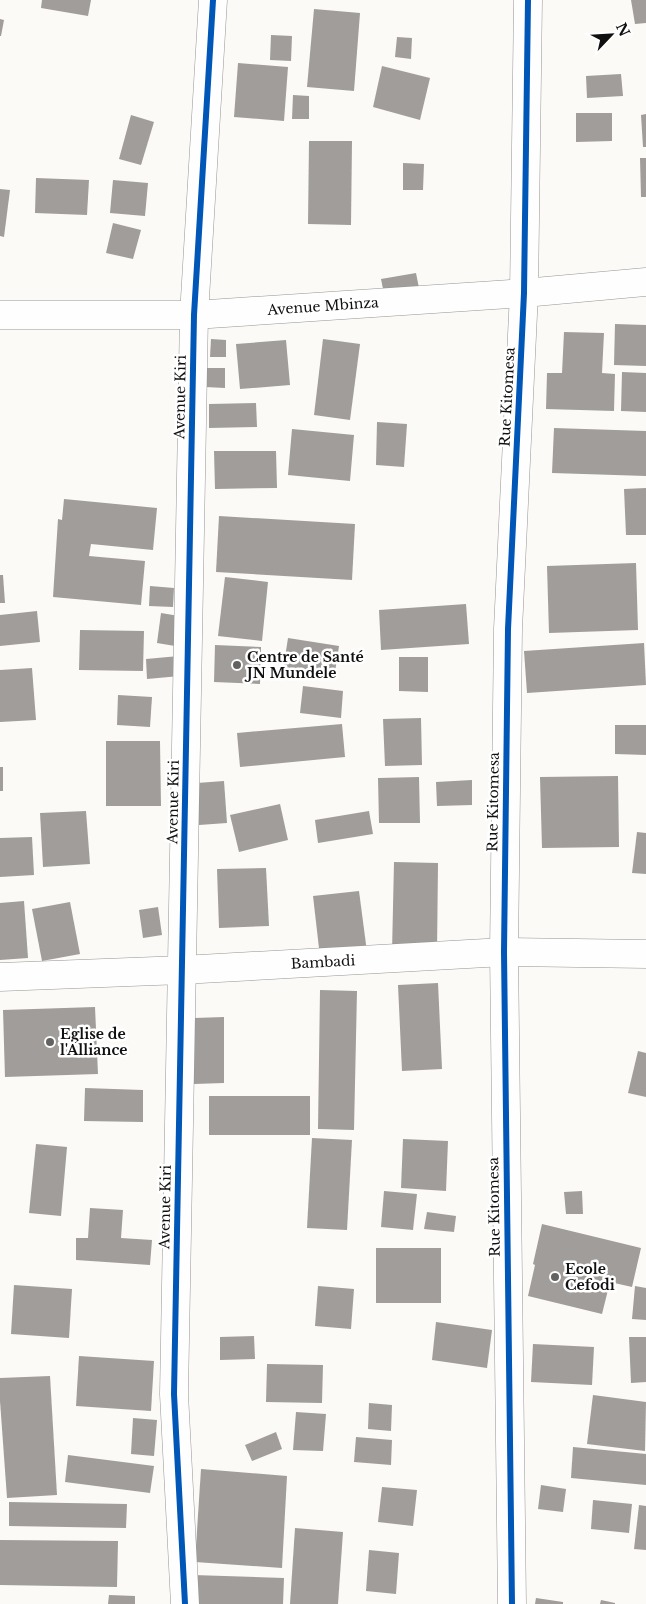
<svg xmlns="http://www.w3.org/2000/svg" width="646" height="1604" viewBox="0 0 646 1604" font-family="'Libre Baskerville',serif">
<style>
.building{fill:#a09d9b}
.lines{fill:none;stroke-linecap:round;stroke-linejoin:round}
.minor-casing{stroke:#969594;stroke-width:29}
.minor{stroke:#fffefe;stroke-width:28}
.cycleway-casing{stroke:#fff;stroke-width:9}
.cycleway{stroke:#0057b8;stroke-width:6}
.poi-dot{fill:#636260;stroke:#fff;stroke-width:2}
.labels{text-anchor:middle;stroke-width:5;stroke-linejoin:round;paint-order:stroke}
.street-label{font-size:14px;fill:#101010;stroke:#fff}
.poi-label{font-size:14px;font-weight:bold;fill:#101010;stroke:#fff;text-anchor:start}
</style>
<rect width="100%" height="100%" fill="#fcfaf6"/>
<!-- building -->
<g class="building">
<polygon points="42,0 91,0 88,16 41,8"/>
<polygon points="631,0 646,0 646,23 635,24"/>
<polygon points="314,9 360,13 354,91 307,87"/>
<polygon points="0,19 4,20 1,36 0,36"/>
<polygon points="271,35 292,36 291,61 270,60"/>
<polygon points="397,37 412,38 411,59 395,57"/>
<polygon points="238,63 288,67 284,121 234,117"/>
<polygon points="382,66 430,78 420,120 373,107"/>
<polygon points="621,74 623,96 587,98 586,76"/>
<polygon points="293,95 309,96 309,119 292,119"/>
<polygon points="576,113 612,113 612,141 576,142"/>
<polygon points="646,114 646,147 643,147 641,115"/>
<polygon points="131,115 154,122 141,165 119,159"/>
<polygon points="309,141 352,141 351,225 308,224"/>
<polygon points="640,158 646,158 646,197 641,197"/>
<polygon points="403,163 424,164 423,190 403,190"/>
<polygon points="36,178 89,180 87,215 35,213"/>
<polygon points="113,180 148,183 145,216 110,213"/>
<polygon points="0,189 10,190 4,237 0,236"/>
<polygon points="113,223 141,230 133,259 106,253"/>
<polygon points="416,273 420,293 385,299 381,279"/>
<polygon points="615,324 646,325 646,366 614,365"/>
<polygon points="564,332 604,333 602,373 615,374 614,411 546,409 547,373 562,373"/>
<polygon points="211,339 226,340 226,357 210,357"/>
<polygon points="323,339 360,344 350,420 314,415"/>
<polygon points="286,340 290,385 240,389 236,344"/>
<polygon points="206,368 225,368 225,388 205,387"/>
<polygon points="622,372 646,373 646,412 621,411"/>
<polygon points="256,403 257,427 209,428 209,404"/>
<polygon points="377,422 407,424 404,467 376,465"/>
<polygon points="554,428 646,431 646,476 552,473"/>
<polygon points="292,429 354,435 350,481 288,475"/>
<polygon points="214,451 276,451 277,488 215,489"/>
<polygon points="646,488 646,535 626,535 624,489"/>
<polygon points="64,499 157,508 153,550 91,544 89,556 145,561 141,605 53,597 58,519 62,520"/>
<polygon points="219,516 355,524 352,580 216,572"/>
<polygon points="636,563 638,630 549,633 547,566"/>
<polygon points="0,575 3,575 5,603 0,603"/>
<polygon points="225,577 268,582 262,641 218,636"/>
<polygon points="150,586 174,588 173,607 149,606"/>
<polygon points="466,604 469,644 381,650 379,610"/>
<polygon points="37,611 40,642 0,646 0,615"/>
<polygon points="161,613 179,616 175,646 157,643"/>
<polygon points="80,630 144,631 143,671 79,670"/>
<polygon points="288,638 339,646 334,678 283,670"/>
<polygon points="644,643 646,685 527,693 524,651"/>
<polygon points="215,645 261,647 260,684 214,682"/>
<polygon points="179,656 180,676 147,679 146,659"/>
<polygon points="399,657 428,657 428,692 399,691"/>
<polygon points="32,668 36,720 0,722 0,670"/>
<polygon points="303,686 343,691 341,718 300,713"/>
<polygon points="118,695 152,697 150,727 117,725"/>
<polygon points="421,718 422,765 385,766 383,719"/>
<polygon points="342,724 345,757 240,767 237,733"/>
<polygon points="615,725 646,725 646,755 615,754"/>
<polygon points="106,741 160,741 161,806 106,806"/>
<rect x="0" y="767" width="3" height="24"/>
<polygon points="618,776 619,847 542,848 540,777"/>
<polygon points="419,777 420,823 379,823 378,778"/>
<polygon points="472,780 472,805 437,806 436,782"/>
<polygon points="224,781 227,823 199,825 197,783"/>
<polygon points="280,804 288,840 239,852 230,815"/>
<polygon points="86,811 90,864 43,867 40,813"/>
<polygon points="369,811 373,834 318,843 315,820"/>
<polygon points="637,832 646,833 646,874 632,873"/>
<polygon points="32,837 34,875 0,877 0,838"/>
<polygon points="394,862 438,863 437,953 392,952"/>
<polygon points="266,868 269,926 219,928 217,869"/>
<polygon points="359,891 367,952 320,957 313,896"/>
<polygon points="24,901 28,958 0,960 0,903"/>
<polygon points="70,902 80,954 42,961 32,909"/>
<polygon points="158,907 162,935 143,938 139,910"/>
<polygon points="438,983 442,1069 402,1071 398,985"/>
<polygon points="320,990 357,991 354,1130 318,1129"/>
<polygon points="95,1007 98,1074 5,1077 3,1010"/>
<polygon points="224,1017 224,1083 194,1084 194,1018"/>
<polygon points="638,1051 646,1053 646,1097 628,1093"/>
<polygon points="85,1088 143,1090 143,1122 84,1121"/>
<rect x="209" y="1096" width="101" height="39"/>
<polygon points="312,1138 352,1140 347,1230 307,1228"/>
<polygon points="403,1139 448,1141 446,1191 401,1188"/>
<polygon points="36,1144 67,1147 61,1216 29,1213"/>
<polygon points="384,1191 417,1194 413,1230 381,1227"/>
<polygon points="582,1191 583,1214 566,1214 564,1192"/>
<polygon points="90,1208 123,1210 121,1238 152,1240 150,1265 76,1260 76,1238 88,1238"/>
<polygon points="427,1212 456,1216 454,1232 424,1229"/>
<polygon points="542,1224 641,1248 632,1287 610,1282 602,1314 528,1296 535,1265 533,1264"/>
<rect x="376" y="1248" width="65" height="55"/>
<polygon points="14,1285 72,1289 69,1338 11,1334"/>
<polygon points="318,1286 354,1289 351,1329 315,1326"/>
<polygon points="635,1286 646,1288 646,1320 632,1319"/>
<polygon points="436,1322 492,1330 487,1368 432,1360"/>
<polygon points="254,1336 255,1359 220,1360 220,1337"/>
<polygon points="629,1337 646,1337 646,1382 631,1383"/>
<polygon points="533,1344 594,1347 592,1385 531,1382"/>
<polygon points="79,1356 154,1361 151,1411 76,1406"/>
<polygon points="267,1364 323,1365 322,1403 266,1402"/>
<polygon points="50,1376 57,1495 7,1498 0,1401 0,1378"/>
<polygon points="593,1395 646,1402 645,1451 587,1444"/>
<polygon points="369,1403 392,1405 391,1431 368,1429"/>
<polygon points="296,1412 326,1414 323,1451 293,1450"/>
<polygon points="133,1418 157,1420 154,1456 131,1454"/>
<polygon points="276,1432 282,1449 252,1461 245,1445"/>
<polygon points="356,1437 392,1440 391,1465 354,1462"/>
<polygon points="573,1447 646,1454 646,1485 571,1478"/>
<polygon points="68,1455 154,1466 150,1493 65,1482"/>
<polygon points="201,1469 287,1476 282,1568 195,1562"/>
<polygon points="541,1485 566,1489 563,1512 538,1509"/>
<polygon points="382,1487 417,1490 413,1526 378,1522"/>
<polygon points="593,1500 632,1504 629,1533 591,1529"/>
<polygon points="9,1502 127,1504 126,1528 9,1526"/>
<polygon points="639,1505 646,1506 646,1550 634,1549"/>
<polygon points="295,1528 343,1532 338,1604 290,1604"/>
<polygon points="0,1540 118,1541 117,1587 0,1585"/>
<polygon points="369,1550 399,1553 396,1594 366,1591"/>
<polygon points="193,1575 284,1578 283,1604 192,1604"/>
<polygon points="109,1595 135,1596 135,1604 108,1604"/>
<polygon points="536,1598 563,1602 563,1604 535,1604"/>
<polygon points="601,1600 615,1603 615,1604 600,1604"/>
</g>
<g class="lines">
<!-- minor casing -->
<g class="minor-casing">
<g id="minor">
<polyline points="0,315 194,315 524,293 646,282"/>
<polyline points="0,977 182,970 504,952 646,954"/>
<polyline points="185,1604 174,1394 194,315 213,0"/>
<polyline points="512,1604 504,952 508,629 524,293 528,0"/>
</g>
</g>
<!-- minor -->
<use href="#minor" class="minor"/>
<!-- cycleway casing -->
<g class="cycleway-casing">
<g id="cycleway">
<polyline points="185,1604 174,1394 194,315 213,0"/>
<polyline points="512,1604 504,952 508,629 524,293 528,0"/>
</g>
</g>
<!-- cycleway -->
<use href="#cycleway" class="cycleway"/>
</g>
<!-- markers -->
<g class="poi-dot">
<circle cx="237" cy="665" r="5"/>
<circle cx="50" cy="1042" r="5"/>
<circle cx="555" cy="1277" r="5"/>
</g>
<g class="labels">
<!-- street labels -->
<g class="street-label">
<text transform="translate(323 306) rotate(-4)" y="5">Avenue Mbinza</text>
<text transform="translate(180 397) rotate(-89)" y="5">Avenue Kiri</text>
<text transform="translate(507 397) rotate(-87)" y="5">Rue Kitomesa</text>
<text transform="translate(173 802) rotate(-89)" y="5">Avenue Kiri</text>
<text transform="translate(493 802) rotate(-89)" y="5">Rue Kitomesa</text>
<text transform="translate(323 962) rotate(-3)" y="5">Bambadi</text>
<text transform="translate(165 1207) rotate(-89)" y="5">Avenue Kiri</text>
<text transform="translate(494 1207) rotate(-91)" y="5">Rue Kitomesa</text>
</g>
<!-- poi labels -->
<g class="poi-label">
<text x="247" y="662">Centre de Santé<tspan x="247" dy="16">JN Mundele</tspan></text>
<text x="60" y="1039">Eglise de<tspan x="60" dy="16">l'Alliance</tspan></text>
<text x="565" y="1274">Ecole<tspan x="565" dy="16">Cefodi</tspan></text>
</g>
</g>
<!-- north arrow -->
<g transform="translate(611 35) rotate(65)" stroke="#ffffff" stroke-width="4" paint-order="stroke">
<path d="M0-4L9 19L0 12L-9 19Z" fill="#101010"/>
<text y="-8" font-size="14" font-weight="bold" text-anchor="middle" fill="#101010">N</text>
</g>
</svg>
